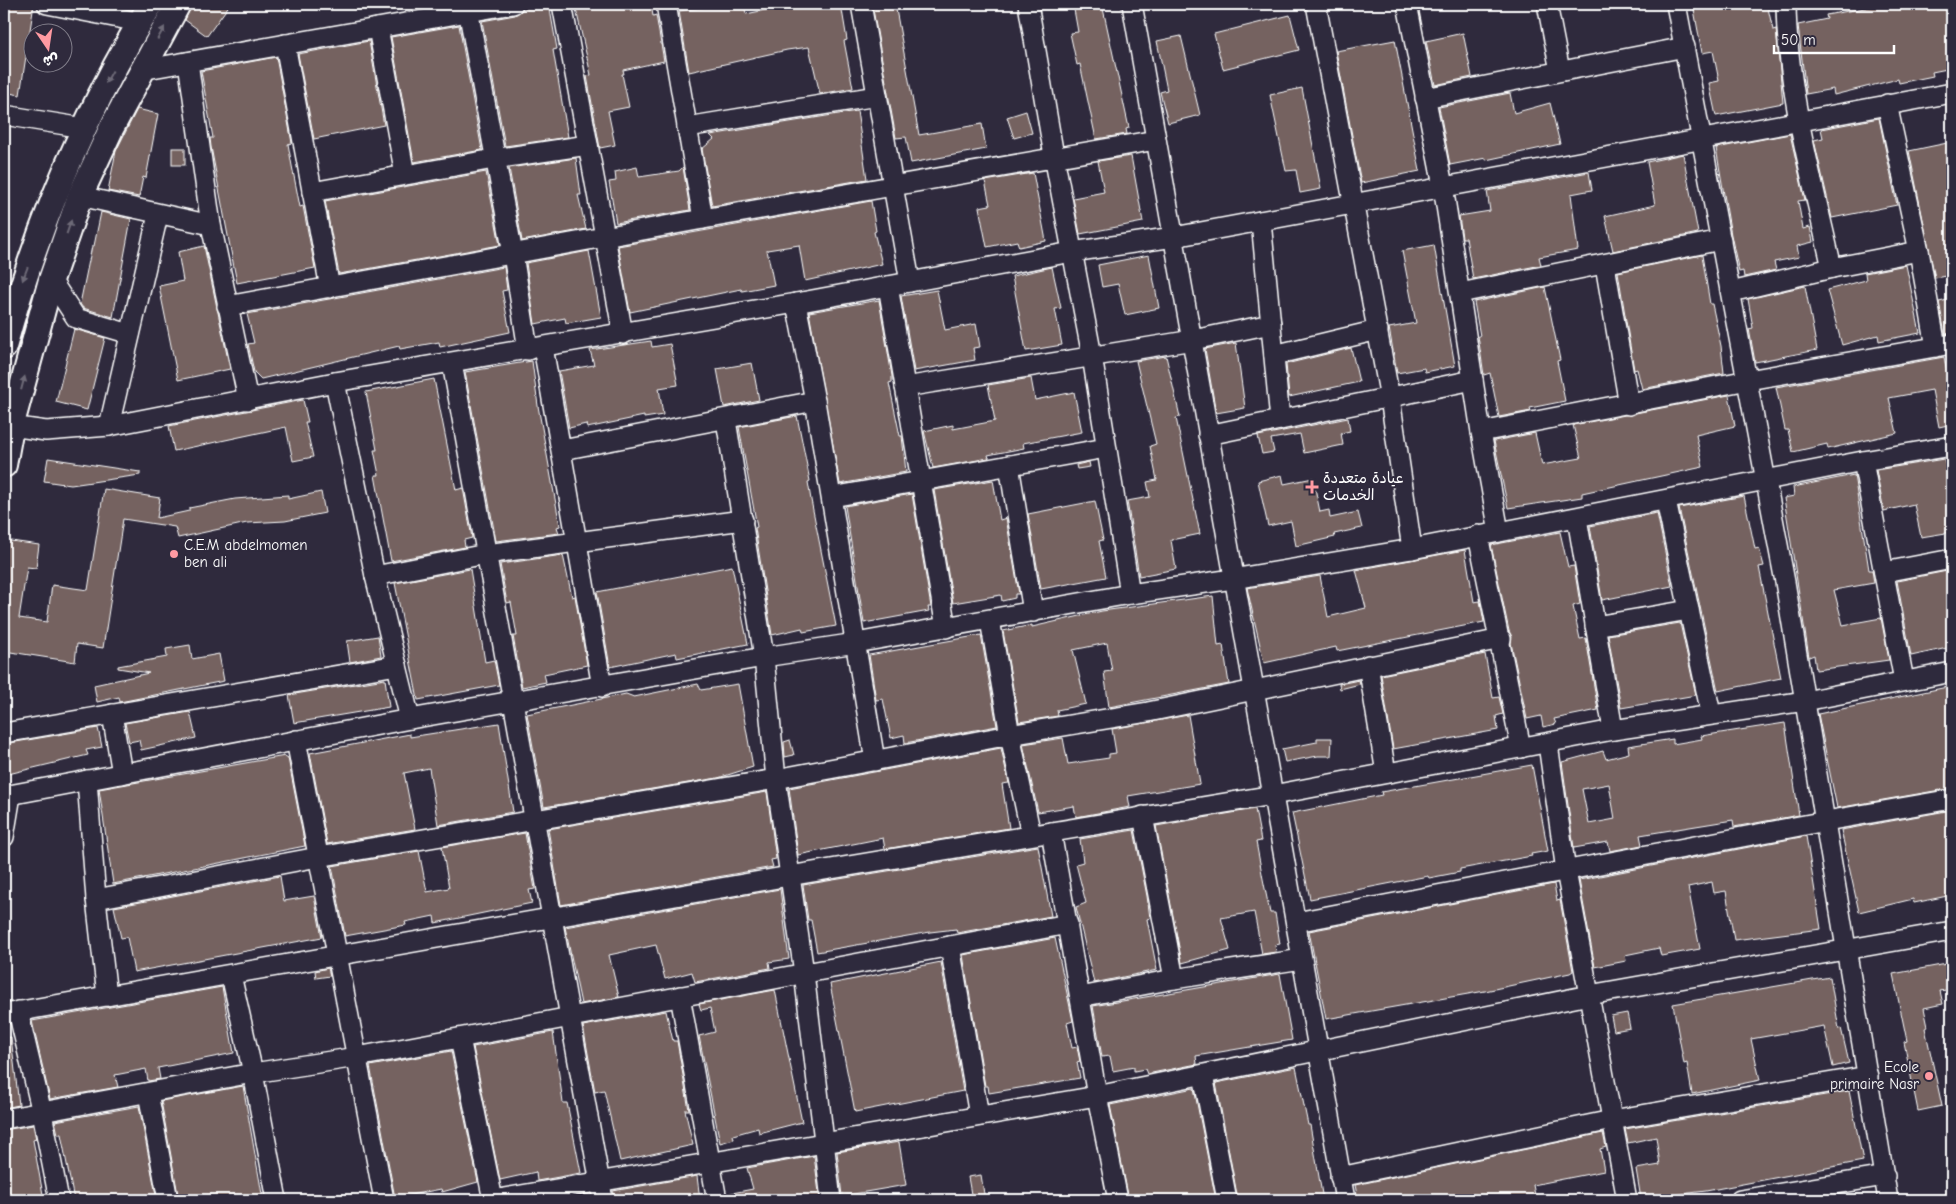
<svg xmlns="http://www.w3.org/2000/svg" width="1956" height="1204" viewBox="0 0 1956 1204" font-family="'Comic Neue','Playpen Sans Arabic',sans-serif">
<style>
.building{fill:#746260;stroke:#fff;fill-rule:evenodd}
.lines{fill:none;stroke-linecap:round;stroke-linejoin:round}
.minor-casing{stroke:#fff;stroke-width:22}
.major-casing{stroke:#fff;stroke-width:28}
.minor{stroke:#2f2a3d;stroke-width:19}
.major{stroke:#2f2a3d;stroke-width:24}
.oneway{fill:#6d6a77}
.poi-dot{fill:#ff9aa2;stroke:#2f2a3d;stroke-width:2}
.labels{text-anchor:middle;stroke-width:4;stroke-linejoin:round;paint-order:stroke}
.poi-label{font-size:15px;fill:#fff;stroke:#2f2a3d;text-anchor:start}
</style>
<rect width="100%" height="100%" fill="#2f2a3d"/>
<filter id="ink" filterUnits="userSpaceOnUse"><feTurbulence type="fractalNoise" baseFrequency=".02" numOctaves="2"/><feDisplacementMap in="SourceGraphic" scale="10" xChannelSelector="R" yChannelSelector="G"/><feConvolveMatrix kernelMatrix="1 2 1 2 8 2 1 2 1" color-interpolation-filters="sRGB"/></filter>
<g filter="url(#ink)">
<!-- building -->
<g class="building">
<polygon points="4,4 34,4 20,95 4,92"/>
<polygon points="192,4 230,4 207,36 185,20"/>
<polygon points="549,4 557,49 553,50 568,137 505,146 482,21 515,15 523,9"/>
<polygon points="582,4 651,4 653,16 656,15 664,61 623,70 624,74 622,74 629,107 608,111 615,145 600,148 587,76 591,75 575,5"/>
<polygon points="707,4 744,4 746,14 794,4 841,4 847,40 844,41 853,88 820,94 809,47 787,50 689,72 679,11 708,7"/>
<polygon points="872,4 895,4 919,135 982,124 986,149 911,163 906,137 896,138"/>
<polygon points="1073,4 1102,4 1129,128 1126,129 1127,134 1096,139 1080,64 1077,65 1070,33 1078,32"/>
<polygon points="1693,4 1767,4 1773,30 1776,29 1783,103 1716,116 1709,83 1719,81 1713,51 1702,53"/>
<polygon points="1887,4 1952,4 1952,68 1932,72 1933,76 1899,83 1898,79 1834,95 1833,89 1806,94 1798,25 1827,19 1826,15"/>
<polygon points="1290,15 1299,50 1223,69 1214,34"/>
<polygon points="459,25 482,150 414,162 391,37"/>
<polygon points="1463,33 1472,77 1435,85 1426,41"/>
<polygon points="1181,36 1200,115 1168,123 1160,92 1167,90 1157,41"/>
<polygon points="1395,40 1420,171 1361,183 1336,51"/>
<polygon points="369,41 384,125 314,139 298,54"/>
<polygon points="276,57 292,143 288,144 292,166 300,207 303,206 315,268 237,283 211,147 210,138 213,138 201,71"/>
<polygon points="1302,88 1321,189 1300,193 1296,170 1286,171 1270,95"/>
<polygon points="1510,93 1514,113 1550,103 1560,144 1486,160 1486,158 1450,165 1439,107"/>
<polygon points="137,109 158,114 146,178 143,177 139,197 108,191 116,151"/>
<polygon points="857,111 867,179 712,206 702,149 714,139 710,135"/>
<polygon points="1026,111 1032,133 1014,138 1007,117"/>
<polygon points="1879,118 1897,205 1832,218 1814,140 1823,138 1821,129"/>
<polygon points="1790,134 1805,200 1798,201 1803,229 1810,227 1813,242 1797,246 1799,257 1774,262 1776,270 1744,277 1743,271 1739,272 1731,235 1716,148"/>
<polygon points="1952,142 1952,254 1947,255 1951,275 1935,278 1909,151"/>
<rect x="172" y="148" width="13" height="17"/>
<polygon points="1683,154 1698,233 1613,251 1605,216 1655,205 1647,162"/>
<polygon points="1131,156 1143,222 1080,234 1073,198 1104,192 1098,161"/>
<polygon points="576,158 581,195 578,195 586,229 522,241 509,168"/>
<polygon points="637,167 639,177 679,171 683,167 690,210 616,223 609,182 616,181 615,172"/>
<polygon points="486,172 500,245 339,274 325,201"/>
<polygon points="1589,172 1592,190 1571,194 1578,250 1539,257 1541,265 1473,279 1466,238 1462,238 1459,216 1490,211 1487,191"/>
<polygon points="1033,173 1046,241 1019,247 1017,241 987,247 979,207 990,205 985,181"/>
<polygon points="871,201 876,231 874,232 882,264 805,281 799,245 767,250 774,285 742,291 741,289 630,312 618,246"/>
<polygon points="101,212 131,219 113,317 83,308 80,304 92,246 94,246"/>
<polygon points="1434,245 1455,366 1425,372 1424,368 1397,373 1389,328 1416,323 1402,251"/>
<polygon points="204,246 230,369 178,380 159,286 183,281 178,252"/>
<polygon points="589,251 601,317 566,323 565,318 535,324 526,263"/>
<polygon points="1149,255 1159,308 1125,315 1118,284 1102,287 1098,265"/>
<polygon points="1702,255 1710,304 1712,304 1721,346 1724,373 1642,389 1637,369 1634,370 1618,272"/>
<polygon points="1906,265 1920,333 1879,341 1878,335 1842,345 1827,290 1866,280 1865,273"/>
<polygon points="504,267 507,290 502,291 510,332 440,347 439,342 400,349 399,346 261,379 254,372 248,344 254,343 247,314"/>
<polygon points="1052,267 1061,308 1055,309 1062,345 1026,351 1012,276"/>
<polygon points="1805,286 1817,350 1755,362 1749,329 1753,328 1748,299"/>
<polygon points="1545,287 1560,360 1557,361 1565,401 1530,408 1531,411 1499,417 1490,373 1484,375 1478,336 1480,336 1474,302"/>
<polygon points="937,290 945,330 976,324 980,347 973,348 975,360 914,371 901,296"/>
<polygon points="1952,299 1952,333 1945,334 1939,302"/>
<polygon points="879,300 892,376 892,382 889,383 900,436 902,436 906,472 840,484 809,312"/>
<polygon points="74,329 105,338 87,410 56,402"/>
<polygon points="651,341 652,347 670,344 678,385 659,388 663,415 644,418 644,416 587,428 586,424 569,428 559,371 594,365 590,350"/>
<polygon points="1236,343 1245,408 1216,413 1205,349"/>
<polygon points="1351,348 1359,382 1289,397 1286,364"/>
<polygon points="1166,356 1180,417 1176,418 1200,534 1171,540 1176,569 1139,576 1127,501 1150,497 1147,482 1157,480 1150,446 1156,444 1136,361"/>
<polygon points="1944,357 1952,395 1952,424 1939,427 1932,390 1889,398 1897,433 1828,449 1827,444 1793,452 1788,430 1785,430 1776,387"/>
<polygon points="532,361 538,406 560,526 557,527 559,533 496,541 465,372"/>
<polygon points="752,363 759,400 724,407 717,369"/>
<polygon points="1031,378 1035,400 1074,392 1082,432 1023,443 1024,448 988,455 989,458 933,468 924,431 953,425 953,429 995,421 988,385"/>
<polygon points="434,379 456,490 463,488 472,538 464,540 465,547 391,561 375,475 379,475 374,450 377,450 366,392"/>
<polygon points="1729,395 1735,426 1696,435 1703,467 1582,493 1582,497 1508,508 1494,441 1535,433 1542,465 1581,458 1573,425"/>
<polygon points="303,400 308,422 305,422 313,457 293,461 286,427 174,451 169,426"/>
<polygon points="797,416 810,481 808,482 811,500 836,626 803,632 802,628 772,635 755,528 757,527 739,427"/>
<polygon points="1348,418 1350,431 1341,433 1343,445 1304,453 1300,434 1271,439 1274,452 1262,454 1258,436"/>
<polygon points="48,458 140,472 140,475 71,485 44,481"/>
<polygon points="1944,459 1952,490 1950,495 1952,532 1921,537 1914,504 1884,511 1876,470"/>
<polygon points="1089,462 1090,467 1077,469 1076,465"/>
<polygon points="1282,475 1284,484 1313,478 1320,512 1329,510 1330,518 1358,512 1362,528 1334,534 1335,537 1296,546 1291,521 1268,526 1258,481"/>
<polygon points="1854,475 1869,570 1872,570 1874,583 1834,590 1843,625 1881,618 1889,660 1816,670 1814,655 1809,657 1784,498 1794,496 1793,487"/>
<polygon points="993,480 1000,520 1006,518 1019,594 1015,594 1015,598 1002,601 1001,595 953,603 934,490"/>
<polygon points="104,489 160,498 157,518 189,511 189,508 235,499 288,495 288,499 321,492 325,513 285,521 247,523 178,538 175,527 123,519 103,648 77,644 75,662 4,651 4,540 39,545 36,568 27,567 19,618 47,622 52,585 88,590"/>
<polygon points="912,494 931,607 928,607 929,611 864,623 845,506"/>
<polygon points="1744,496 1755,549 1759,548 1764,566 1759,567 1781,678 1718,691 1679,508"/>
<polygon points="1095,501 1103,540 1099,541 1106,577 1041,589 1028,514"/>
<polygon points="1657,513 1672,586 1602,600 1590,526"/>
<polygon points="1560,532 1568,567 1574,566 1580,604 1573,606 1580,639 1586,638 1598,710 1554,719 1556,724 1543,727 1541,716 1527,719 1511,643 1512,637 1509,631 1491,545"/>
<polygon points="1465,550 1474,602 1480,601 1484,622 1337,651 1336,647 1264,663 1247,588 1320,576 1328,617 1366,608 1356,570"/>
<polygon points="563,555 572,597 575,596 587,665 544,674 546,682 522,687 513,636 517,636 511,602 507,603 500,564"/>
<polygon points="732,566 748,644 677,658 676,653 610,667 597,592"/>
<polygon points="470,569 485,662 494,660 499,685 418,700 395,583"/>
<polygon points="1952,570 1952,647 1911,656 1897,581"/>
<polygon points="1213,596 1218,646 1223,645 1229,684 1109,707 1104,672 1112,671 1107,643 1073,650 1086,704 1057,710 1058,716 1019,722 1003,631 1032,625 1032,627 1102,611"/>
<polygon points="1680,623 1696,695 1621,708 1608,635"/>
<polygon points="981,635 997,726 905,743 904,735 891,738 883,699 876,700 869,655"/>
<polygon points="378,636 381,656 350,662 347,641"/>
<polygon points="190,645 192,659 219,654 224,681 120,702 119,697 97,702 94,685 149,673 118,668 118,666 167,657 166,649"/>
<polygon points="1485,654 1493,698 1499,697 1503,714 1496,716 1498,730 1393,749 1381,675"/>
<polygon points="385,679 389,707 294,723 289,695"/>
<polygon points="1359,680 1360,684 1340,689 1339,684"/>
<polygon points="698,684 701,690 738,684 753,767 718,778 544,807 527,714 626,694 634,697"/>
<polygon points="1952,686 1952,788 1837,808 1818,714"/>
<polygon points="190,712 196,738 141,750 139,740 129,742 125,723"/>
<polygon points="1188,715 1200,784 1128,796 1130,807 1076,817 1074,806 1038,812 1023,744 1063,738 1068,764 1109,758 1109,754 1116,753 1112,729"/>
<polygon points="499,723 513,812 438,825 429,768 404,773 415,829 327,844 310,753 410,734 410,737"/>
<path d="M 1785,723 L 1799,815 L 1734,827 L 1733,820 L 1640,835 L 1642,845 L 1610,851 L 1608,842 L 1574,848 L 1562,762 L 1603,751 L 1606,759 L 1629,753 L 1628,746 L 1673,739 L 1673,744 L 1702,739 L 1701,736 ZM 1609,784 L 1615,819 L 1589,824 L 1582,789 Z"/>
<polygon points="98,728 102,747 86,750 88,755 4,775 4,744"/>
<polygon points="1317,738 1332,738 1331,756 1318,756 1285,762 1282,749 1317,742"/>
<polygon points="790,740 794,755 785,757 784,742"/>
<polygon points="1001,748 1009,783 1002,784 1009,828 885,849 883,838 798,855 789,788"/>
<polygon points="285,756 288,758 305,846 113,884 99,789"/>
<polygon points="1532,765 1548,851 1531,854 1532,856 1460,869 1460,872 1429,878 1428,876 1310,899 1292,813 1382,795 1381,792"/>
<polygon points="767,792 776,859 771,860 773,867 561,905 548,829"/>
<polygon points="1255,809 1261,841 1256,842 1263,879 1270,913 1275,913 1280,944 1275,945 1276,952 1262,954 1254,912 1221,918 1230,950 1182,963 1156,826"/>
<polygon points="1952,810 1952,895 1914,903 1913,899 1859,912 1841,830"/>
<polygon points="1134,830 1147,896 1150,918 1147,919 1157,970 1094,983 1076,907 1086,903 1076,864 1083,862 1080,839"/>
<polygon points="525,833 535,889 529,890 532,903 435,923 434,916 405,922 406,925 345,936 332,866 419,851 427,892 449,888 442,847"/>
<polygon points="1806,836 1821,929 1734,940 1726,891 1714,893 1712,882 1688,887 1700,949 1661,956 1659,948 1625,955 1626,961 1595,967 1579,880"/>
<polygon points="1038,846 1051,916 957,933 956,929 930,932 817,952 811,920 808,920 803,885"/>
<polygon points="280,876 284,901 314,896 322,937 134,972 127,937 121,938 114,907"/>
<polygon points="1554,884 1557,901 1560,900 1573,971 1570,973 1485,991 1326,1019 1309,931"/>
<polygon points="780,889 789,959 769,962 770,968 695,982 692,972 665,979 656,945 609,955 619,997 581,1004 565,927"/>
<polygon points="1055,938 1073,1021 1067,1023 1072,1048 1077,1047 1080,1061 1077,1062 1080,1078 989,1093 988,1086 985,1086 963,955"/>
<polygon points="941,962 963,1091 855,1112 830,984"/>
<polygon points="1952,963 1952,989 1940,991 1943,1004 1924,1008 1928,1027 1925,1028 1942,1106 1918,1111 1904,1042 1907,1041 1893,974"/>
<polygon points="328,968 330,976 316,978 315,971"/>
<polygon points="1280,974 1292,1040 1196,1056 1197,1064 1147,1074 1145,1069 1134,1071 1134,1067 1113,1071 1110,1056 1102,1057 1093,1006"/>
<polygon points="1830,977 1839,1029 1841,1028 1849,1063 1833,1067 1824,1026 1751,1039 1760,1080 1692,1094 1687,1063 1684,1064 1673,1004"/>
<polygon points="222,987 234,1053 158,1068 160,1079 148,1081 146,1069 115,1075 118,1087 50,1099 32,1021"/>
<polygon points="775,990 802,1122 759,1133 758,1128 733,1135 734,1139 720,1143 699,1036 715,1032 710,1008 701,1010 699,1004"/>
<polygon points="666,1011 673,1041 677,1041 689,1110 685,1110 693,1145 620,1161 604,1090 595,1092 583,1026"/>
<polygon points="1627,1013 1630,1028 1614,1031 1611,1016"/>
<polygon points="553,1032 563,1103 567,1103 581,1173 537,1181 536,1172 500,1180 473,1047"/>
<polygon points="11,1037 19,1105 4,1108 4,1038"/>
<polygon points="451,1051 478,1182 442,1192 441,1189 395,1198 370,1066"/>
<polygon points="1296,1067 1308,1125 1310,1125 1323,1200 1238,1200 1216,1083"/>
<polygon points="243,1086 263,1200 179,1200 161,1101"/>
<polygon points="1194,1088 1216,1200 1129,1200 1110,1105"/>
<polygon points="1849,1091 1863,1161 1706,1191 1641,1199 1636,1169 1660,1165 1656,1137 1628,1143 1625,1129"/>
<polygon points="139,1106 157,1200 74,1200 61,1134 58,1134 55,1121"/>
<polygon points="33,1125 36,1139 33,1140 44,1200 4,1200 4,1130"/>
<polygon points="1603,1133 1606,1147 1600,1149 1604,1171 1533,1185 1536,1200 1358,1200 1355,1185"/>
<polygon points="899,1142 906,1185 842,1196 837,1152"/>
<polygon points="814,1156 820,1200 728,1200 727,1194 753,1189 747,1168"/>
<polygon points="981,1175 985,1200 972,1200 968,1177"/>
<polygon points="697,1176 700,1200 614,1200 613,1191"/>
<polygon points="585,1196 586,1200 558,1200"/>
</g>
<g class="lines">
<!-- minor casing -->
<g class="minor-casing">
<g id="minor">
<polyline points="47,4 139,22"/>
<polyline points="467,4 513,254 528,350"/>
<polyline points="562,4 623,334"/>
<polyline points="666,4 703,219"/>
<polyline points="861,4 910,282"/>
<polyline points="1028,4 1054,156 1092,356 1130,594"/>
<polyline points="1132,4 1345,1200"/>
<polyline points="1316,4 1390,398 1412,549"/>
<polyline points="1407,4 1443,186 1481,432 1499,532"/>
<polyline points="1547,4 1560,71"/>
<polyline points="1676,4 1785,582 1888,1200"/>
<path d="M 1786,4 C 1787,92 1813,182 1832,268 L 1919,251"/>
<polyline points="378,28 405,175"/>
<polyline points="285,44 330,288"/>
<polyline points="188,62 211,225 248,400"/>
<polyline points="141,70 513,4"/>
<polyline points="1425,98 1685,47"/>
<polyline points="1887,104 1919,251 1936,347"/>
<polyline points="4,115 84,128"/>
<polyline points="687,127 877,96"/>
<polyline points="312,192 494,159 588,145"/>
<polyline points="80,196 211,225"/>
<polyline points="1261,221 1280,420"/>
<polyline points="1605,265 1629,405"/>
<polyline points="51,280 76,318 130,334"/>
<polyline points="888,286 946,628"/>
<polyline points="1731,292 1832,268"/>
<polyline points="1460,293 1721,240"/>
<polyline points="796,303 815,401 875,761"/>
<polyline points="227,306 703,219 1156,140"/>
<polyline points="543,347 602,687"/>
<polyline points="1274,355 1378,330"/>
<polyline points="452,363 603,1200"/>
<polyline points="335,382 375,576 410,719"/>
<polyline points="905,387 1193,340 1271,324"/>
<polyline points="726,420 764,657 776,779 804,973 831,1200"/>
<polyline points="4,425 46,431 109,426 335,382 796,303 1072,252 1174,237 1952,93"/>
<polyline points="109,426 158,215"/>
<polyline points="1481,432 1748,380 1952,344"/>
<polyline points="1208,435 1473,380"/>
<polyline points="562,450 815,401"/>
<polyline points="1863,461 1904,681"/>
<polyline points="1009,465 1033,612"/>
<polyline points="832,497 1106,448"/>
<polyline points="1666,501 1711,714"/>
<polyline points="1577,518 1613,730"/>
<polyline points="1478,535 1521,748"/>
<polyline points="1884,572 1952,559"/>
<polyline points="375,576 486,554 743,520"/>
<polyline points="990,620 1010,735 1031,835"/>
<polyline points="1595,626 1689,610"/>
<polyline points="1368,665 1386,773"/>
<polyline points="112,714 122,774"/>
<polyline points="4,733 397,665"/>
<polyline points="296,740 384,1200"/>
<polyline points="1548,744 1566,871 1627,1200"/>
<polyline points="87,780 96,899 107,996"/>
<polyline points="4,796 410,719 764,657 856,643 1130,594 1233,579 1412,549 1863,461 1952,446"/>
<polyline points="1143,816 1174,979"/>
<polyline points="1051,832 1097,1096 1118,1200"/>
<polyline points="4,837 11,795"/>
<polyline points="96,899 318,857 776,779 1010,735 1148,712 1501,639"/>
<polyline points="1296,922 1826,821 1952,799"/>
<polyline points="950,946 979,1116"/>
<polyline points="231,975 253,1073 277,1200"/>
<polyline points="680,996 717,1200"/>
<polyline points="1080,997 1174,979 1302,959"/>
<polyline points="18,1011 42,1113 59,1200"/>
<polyline points="4,1014 789,876 1273,795 1613,730 1805,701 1952,672"/>
<polyline points="460,1038 493,1200"/>
<polyline points="1203,1075 1227,1200"/>
<polyline points="148,1093 168,1200"/>
<polyline points="4,1119 253,1073 357,1057 1068,924"/>
<polyline points="1340,1177 1612,1120 1868,1076"/>
<polyline points="493,1200 1097,1096 1589,995 1952,931"/>
<polyline points="1740,1200 1885,1176"/>
</g>
</g>
<!-- major casing -->
<g class="major-casing">
<g id="major">
<path d="M 4,347 C 37,227 86,110 151,4"/>
<polyline points="4,465 11,427 51,280 80,196 112,127 178,4"/>
</g>
</g>
<!-- minor -->
<use href="#minor" class="minor"/>
<!-- major -->
<use href="#major" class="major"/>
</g>
<!-- one-way arrows -->
<defs><path id="oneway-solid" d="M-6-.8H1V-3.2L6.5 0L1 3.2V.8H-6Z" transform="scale(1.25)"/></defs>
<g class="oneway">
<use href="#oneway-solid" transform="translate(161 33) rotate(-61)"/>
<use href="#oneway-solid" transform="translate(109 77) rotate(119)"/>
<use href="#oneway-solid" transform="translate(69 227) rotate(-71)"/>
<use href="#oneway-solid" transform="translate(25 274) rotate(111)"/>
<use href="#oneway-solid" transform="translate(23 383) rotate(-75)"/>
</g>
</g>
<!-- markers -->
<g class="poi-dot">
<path d="M1309.5 479.5h5v5h5v5h-5v5h-5v-5h-5v-5h5z"/>
<circle cx="174" cy="554" r="5"/>
<circle cx="1929" cy="1076" r="5"/>
</g>
<g class="labels">
<!-- poi labels -->
<g class="poi-label">
<text x="1323" y="483">عيادة متعددة<tspan x="1323" dy="17">الخدمات</tspan></text>
<text x="184" y="550">C.E.M abdelmomen<tspan x="184" dy="17">ben ali</tspan></text>
<text x="1919" y="1072" text-anchor="end">Ecole<tspan x="1919" dy="17">primaire Nasr</tspan></text>
</g>
</g>
<!-- margin -->
<rect width="1956" height="1204" fill="none" stroke="#2f2a3d" stroke-width="20"/>
<rect x="10" y="10" width="1936" height="1184" fill="none" stroke="#fff" stroke-width="2" filter="url(#ink)"/>
<!-- north arrow -->
<g transform="translate(48 48) rotate(167)"><circle r="24" fill="#2f2a3d" stroke="#827f8b"/>
<path d="M0-4L9 19L0 12L-9 19Z" fill="#ff9aa2"/>
<text y="-8" font-size="14" font-weight="bold" text-anchor="middle" fill="#ffffff">ش</text>
</g>
<!-- scale -->
<path d="M1774 45v8h120v-8" fill="none" stroke="#ffffff" stroke-width="2.5"/>
<text x="1781" y="45" font-size="15" fill="#ffffff" stroke="#2f2a3d" stroke-width="4" paint-order="stroke">50 m</text>
</svg>
